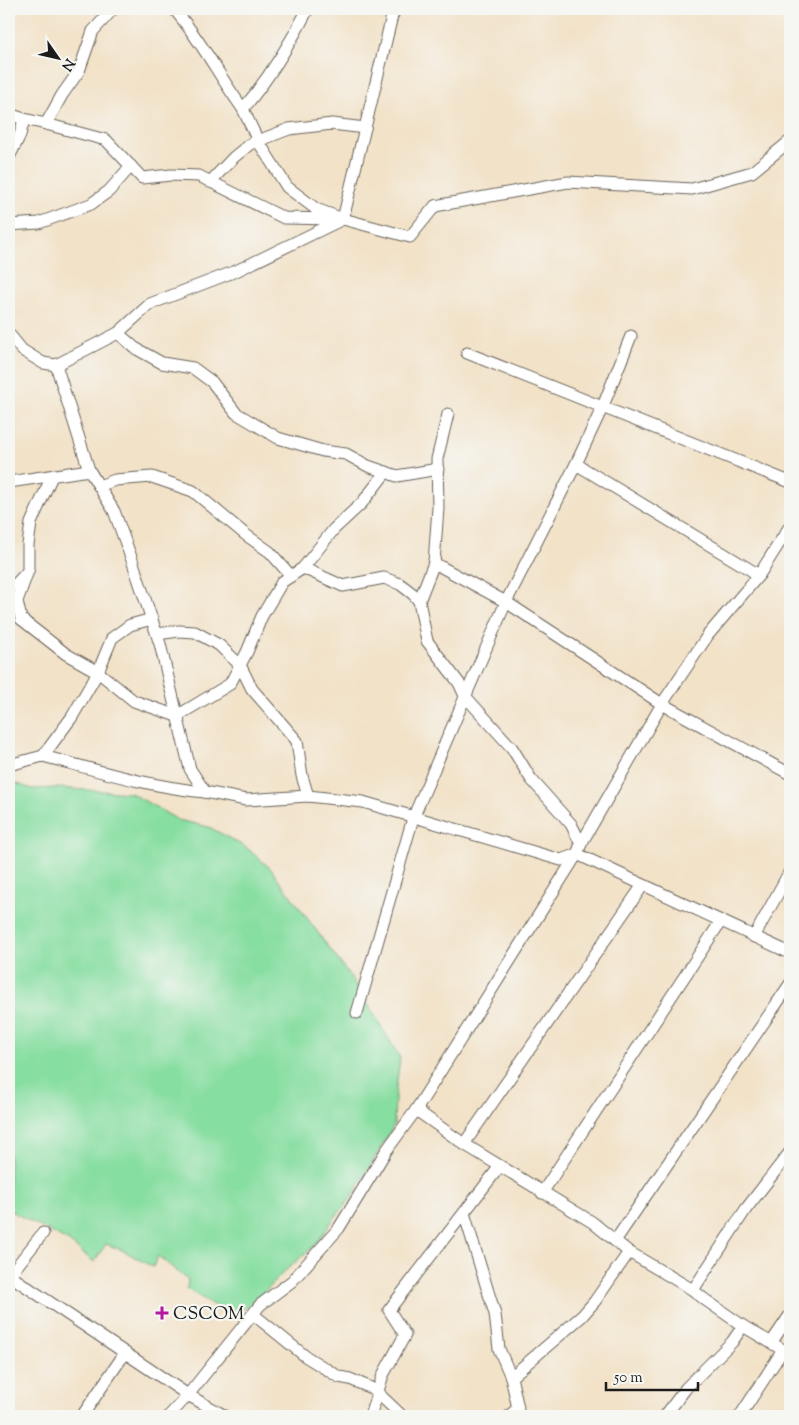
<svg xmlns="http://www.w3.org/2000/svg" width="799" height="1425" viewBox="0 0 799 1425" font-family="'Sorts Mill Goudy',serif">
<style>
.green{fill:#87dea1;stroke:#527d5e}
.lines{fill:none;stroke-linecap:round;stroke-linejoin:round}
.street-casing{stroke:#676158;stroke-width:13}
.street{stroke:#fff;stroke-width:11}
.poi-dot{fill:#b5179e;stroke:#f6f6f2;stroke-width:2}
.labels{text-anchor:middle;stroke-width:4.5;stroke-linejoin:round;paint-order:stroke}
.poi-label{font-size:18px;fill:#1c1c1c;stroke:#f6f6f2;text-anchor:start}
</style>
<rect width="100%" height="100%" fill="#f6f6f2"/>
<filter id="ink" filterUnits="userSpaceOnUse"><feTurbulence type="fractalNoise" baseFrequency=".02" numOctaves="2"/><feDisplacementMap in="SourceGraphic" scale="10" xChannelSelector="R" yChannelSelector="G"/><feConvolveMatrix kernelMatrix="1 2 1 2 8 2 1 2 1" color-interpolation-filters="sRGB"/></filter>
<filter id="wash" filterUnits="userSpaceOnUse"><feTurbulence type="fractalNoise" baseFrequency=".0096" numOctaves="4" result="noise"/><feDisplacementMap in="SourceGraphic" scale="20" xChannelSelector="R" yChannelSelector="G"/><feGaussianBlur stdDeviation="1.12" result="paint"/><feColorMatrix in="noise" values="0 0 0 0 0 0 0 0 0 0 0 0 0 0 0 0 0 1.4 0 .05"/><feComposite in="paint" operator="in"/></filter>
<g filter="url(#wash)">
<rect width="100%" height="100%" fill="#f2e2c8"/>
<!-- green -->
<polygon class="green" points="9,781 32,789 57,788 131,793 178,820 209,827 247,848 271,869 358,987 400,1058 395,1096 394,1125 352,1197 336,1216 316,1244 285,1271 265,1291 230,1320 215,1306 187,1289 188,1280 158,1256 153,1267 124,1251 106,1244 94,1262 69,1242 9,1210"/>
</g>
<g filter="url(#ink)">
<g class="lines">
<!-- street casing -->
<g class="street-casing">
<g id="street">
<path d="M 174,9 C 201,40 219,76 243,109 C 269,78 290,44 308,9"/>
<polyline points="243,109 258,141 287,187 316,209 343,219 410,237 435,206 568,182 692,189 752,172 790,141"/>
<polyline points="9,114 24,119 20,135 9,157"/>
<polyline points="24,119 46,124 62,95 79,71 93,31 113,9"/>
<polyline points="46,124 106,140 142,178 171,175 199,176 284,218 336,219"/>
<polyline points="210,182 234,157 250,144 289,129 332,124 365,128"/>
<polyline points="343,219 392,16 396,9"/>
<polyline points="9,225 39,223 91,204 109,191 131,166"/>
<polyline points="118,333 135,348 162,363 193,368 212,382 236,413 278,438 323,451 346,454 368,466 397,476 438,469"/>
<polyline points="9,334 22,350 43,363 56,365 118,333 150,304 236,271 343,219"/>
<polyline points="467,353 790,482"/>
<polyline points="56,365 89,470 114,511 132,560 160,644 190,769 205,792 246,800 308,796 363,802 561,860 577,854 790,953"/>
<polyline points="448,414 437,459 438,508 434,563 506,602 662,704 790,774"/>
<polyline points="576,464 759,575"/>
<polyline points="9,482 89,470"/>
<polyline points="99,486 115,480 152,477 193,491 246,535 270,552 291,576"/>
<polyline points="434,563 419,601 427,641 459,683 465,696 512,748 531,779 571,824 581,844"/>
<polyline points="303,568 334,529 362,503 386,472"/>
<polyline points="9,587 14,586 28,571 28,545 31,523 52,476"/>
<polyline points="152,619 130,625 112,638 98,672 134,701 177,716 230,684 247,652 262,616 282,582 303,568 343,586 384,578 400,584 413,594 419,601"/>
<polyline points="157,634 179,631 195,632 219,645 240,665 252,689 297,741 302,776 308,796"/>
<path d="M 43,756 C 96,770 150,787 205,792"/>
<polyline points="9,765 43,756 72,717 98,672 66,654 21,619 17,601 28,571"/>
<polyline points="754,937 790,871"/>
<polyline points="357,1013 413,818 506,602 576,464 603,406 631,336"/>
<polyline points="416,1110 464,1144 592,1222 629,1252 693,1290 704,1299 743,1326 790,1354"/>
<polyline points="464,1144 643,885"/>
<polyline points="542,1193 721,921"/>
<polyline points="464,1213 495,1314 499,1349 511,1377 518,1408 509,1416"/>
<polyline points="615,1241 790,984"/>
<polyline points="9,1275 188,1395 169,1416"/>
<polyline points="9,1276 43,1233"/>
<polyline points="693,1290 746,1209 790,1152"/>
<polyline points="253,1314 305,1356 339,1377 350,1379 378,1391 382,1397 402,1416"/>
<polyline points="771,1343 790,1315"/>
<polyline points="511,1377 582,1316 595,1301 629,1252"/>
<polyline points="82,1416 125,1353"/>
<polyline points="225,1416 188,1395 260,1305 292,1281 339,1228 386,1151 416,1110 577,854 581,844 662,704 708,635 759,575 790,526"/>
<polyline points="370,1416 383,1375 405,1335 389,1310 500,1166"/>
<polyline points="665,1416 686,1388 732,1342 743,1326"/>
<polyline points="740,1416 783,1350"/>
</g>
</g>
<!-- street -->
<use href="#street" class="street"/>
</g>
</g>
<!-- markers -->
<path class="poi-dot" d="M159.5 1305.5h5v5h5v5h-5v5h-5v-5h-5v-5h5z"/>
<g class="labels">
<!-- poi labels -->
<g class="poi-label">
<text x="173" y="1319">CSCOM</text>
</g>
</g>
<!-- margin -->
<rect width="799" height="1425" fill="none" stroke="#f6f6f2" stroke-width="30"/>
<!-- north arrow -->
<g transform="translate(58 58) rotate(124)" stroke="#f6f6f2" stroke-width="4" paint-order="stroke">
<path d="M0-4L9 19L0 12L-9 19Z" fill="#1c1c1c"/>
<text y="-8" font-size="14" font-weight="bold" text-anchor="middle" fill="#1c1c1c">N</text>
</g>
<!-- scale -->
<path d="M606 1382v8h92v-8" fill="none" stroke="#1c1c1c" stroke-width="2.5"/>
<text x="614" y="1382" font-size="15" fill="#1c1c1c" stroke="#f6f6f2" stroke-width="4" paint-order="stroke">50 m</text>
</svg>
